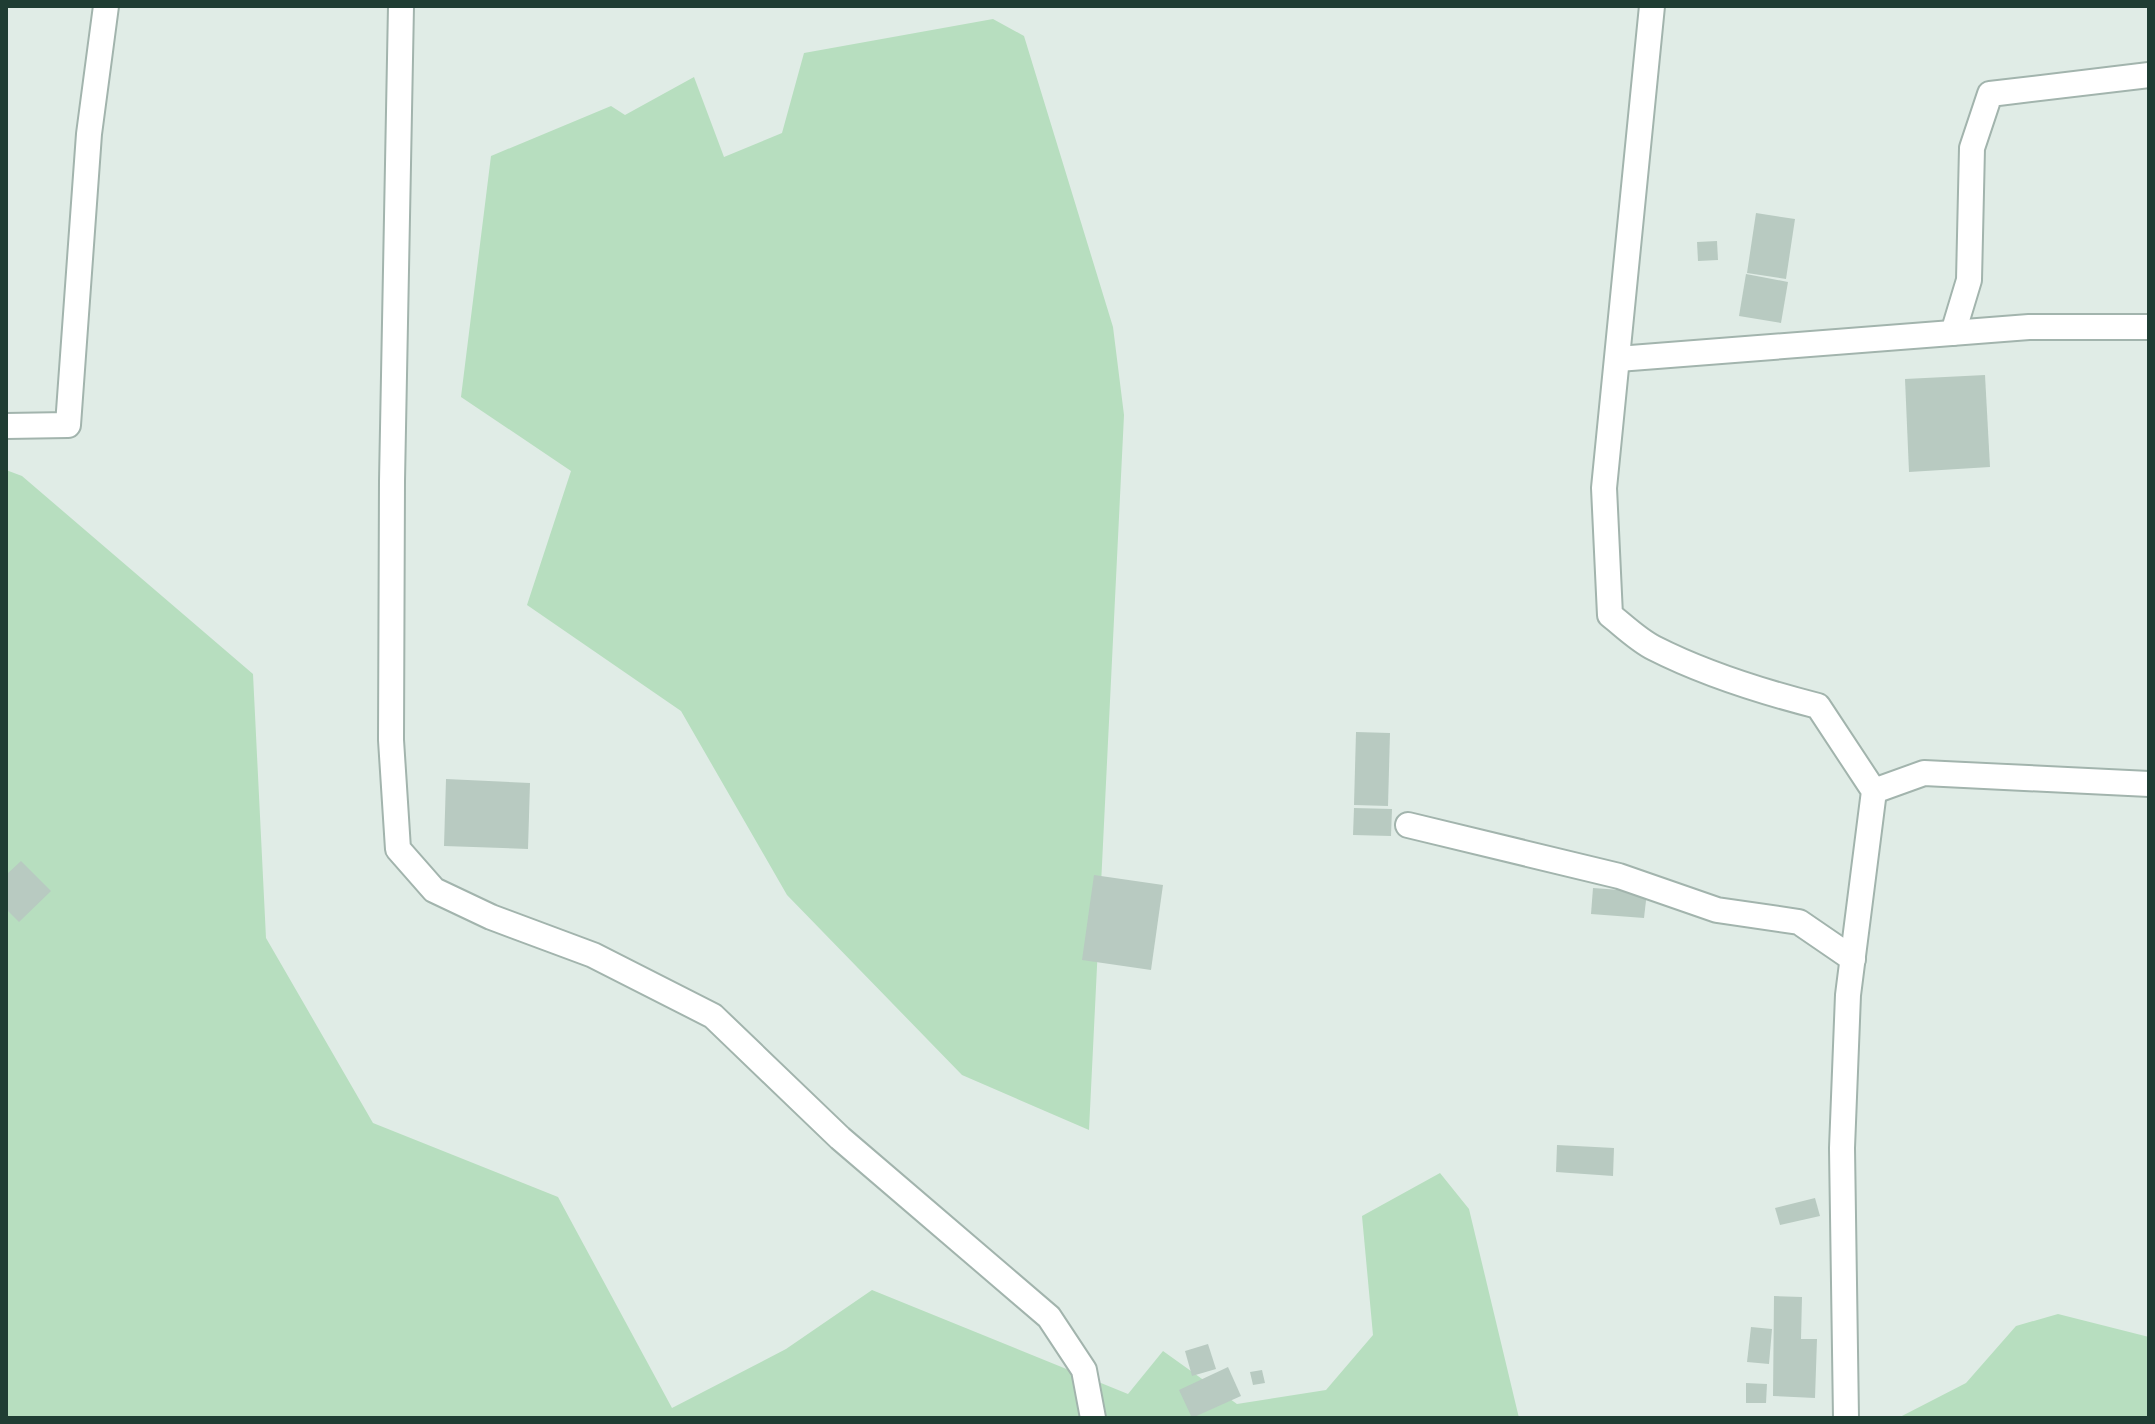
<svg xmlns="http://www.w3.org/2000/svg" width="2155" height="1424" viewBox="0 0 2155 1424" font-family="'Titillium Web',sans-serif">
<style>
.green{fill:#b7debf}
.building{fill:#b8cac1}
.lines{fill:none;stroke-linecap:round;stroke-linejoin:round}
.minor-casing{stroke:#a2b4ad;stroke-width:28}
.minor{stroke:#fff;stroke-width:24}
</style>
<rect width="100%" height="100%" fill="#e0ece6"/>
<!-- green -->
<g class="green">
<polygon points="993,19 1024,36 1113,327 1124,415 1089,1130 962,1075 787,895 681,711 527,605 571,471 461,397 491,156 611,106 625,115 694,77 724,157 782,133 804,53"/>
<polygon points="6,470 22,476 253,674 266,938 373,1123 558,1197 672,1408 786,1349 872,1290 1128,1394 1163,1351 1237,1404 1326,1390 1373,1335 1362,1216 1440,1173 1469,1209 1519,1418 6,1418"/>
<polygon points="2058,1314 2149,1337 2149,1418 1898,1418 1966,1383 2016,1326"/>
</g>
<!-- building -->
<g class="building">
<polygon points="1756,213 1795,219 1786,279 1747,273"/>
<polygon points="1717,241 1718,260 1698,261 1697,242"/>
<polygon points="1746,274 1788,282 1781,323 1739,316"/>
<polygon points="1985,375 1990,467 1909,472 1905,379"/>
<polygon points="1356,732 1390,733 1388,806 1354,805"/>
<polygon points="446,779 530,783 528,849 444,846"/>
<polygon points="1354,808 1392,809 1391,836 1353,835"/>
<polygon points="21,861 51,891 19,922 6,909 6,875"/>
<polygon points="1094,875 1163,885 1151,970 1082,960"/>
<polygon points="1593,888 1647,892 1644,918 1591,914"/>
<polygon points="1557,1145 1614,1148 1613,1176 1556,1172"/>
<polygon points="1815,1198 1820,1216 1780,1225 1775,1208"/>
<polygon points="1774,1296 1802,1297 1801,1339 1817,1339 1815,1398 1773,1396"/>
<polygon points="1751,1327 1772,1329 1769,1364 1747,1362"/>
<polygon points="1208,1344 1216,1369 1192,1376 1185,1351"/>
<polygon points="1228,1367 1241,1396 1192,1418 1179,1390"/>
<polygon points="1262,1370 1265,1383 1253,1385 1250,1372"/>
<polygon points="1746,1383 1767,1384 1766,1403 1746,1403"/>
</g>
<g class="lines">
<!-- minor casing -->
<g class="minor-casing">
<g id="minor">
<polyline points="401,6 392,481 391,740 398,849 434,890 491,917 593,955 713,1016 840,1138 1049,1317 1084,1370 1093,1418"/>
<path d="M 1652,6 L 1604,488 L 1610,615 C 1624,626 1638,640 1654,648 C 1705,674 1763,692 1818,706 L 1874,791 L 1848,995 L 1842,1148 L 1846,1418"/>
<polyline points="1953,333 1969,280 1972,148 1990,94 2149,75"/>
<polyline points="1618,359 2029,327 2149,327"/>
<polyline points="6,426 68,425 89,134 106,6"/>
<polyline points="1874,791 1924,773 2149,784"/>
<polyline points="1408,825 1619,876 1717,910 1799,922 1853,959"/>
</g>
</g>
<!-- minor -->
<use href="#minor" class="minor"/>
</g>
<!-- border -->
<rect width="2155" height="1424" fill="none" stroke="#1f3d33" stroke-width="16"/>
</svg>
